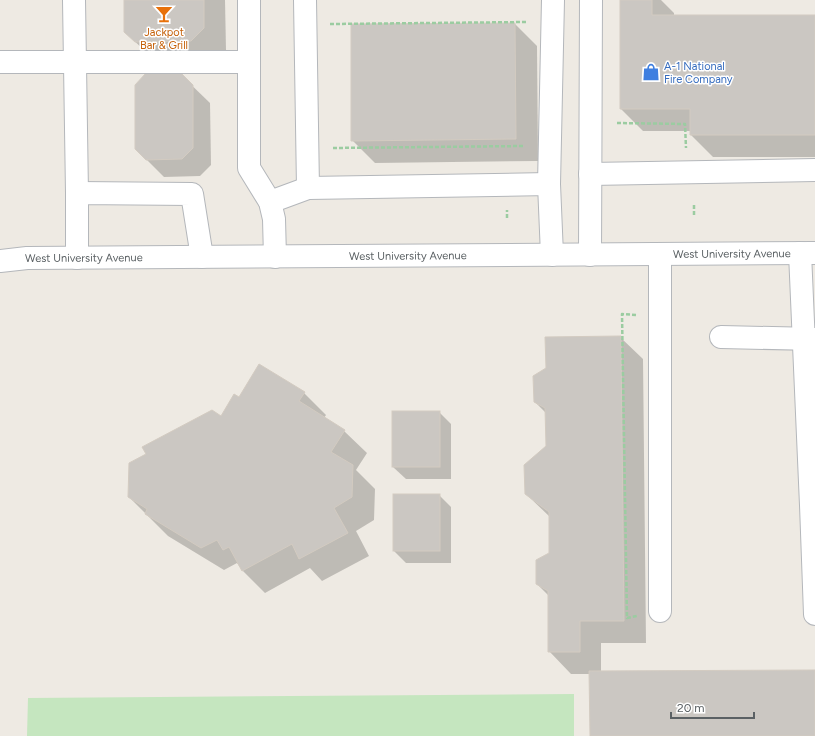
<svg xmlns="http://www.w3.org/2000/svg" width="815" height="736" viewBox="0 0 815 736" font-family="Figtree,sans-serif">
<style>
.green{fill:#c5e6bf}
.shadow{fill:#0003}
.building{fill:#cbc7c2;stroke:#d3cbc1}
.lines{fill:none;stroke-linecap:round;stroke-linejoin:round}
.minor-casing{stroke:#b4b7bb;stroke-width:24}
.path{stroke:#9bcca1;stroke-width:2.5;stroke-dasharray:4 2;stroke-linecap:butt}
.minor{stroke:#fff;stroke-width:22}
.labels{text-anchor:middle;stroke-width:3;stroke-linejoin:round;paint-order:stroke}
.food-label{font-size:11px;fill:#c56008;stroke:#fff}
.shop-label{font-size:11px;fill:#366cbe;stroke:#fff;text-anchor:start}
.street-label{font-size:11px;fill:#5b6164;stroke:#fff}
</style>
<rect width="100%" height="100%" fill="#eeeae3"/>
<!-- green -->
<polygon class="green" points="574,694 574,736 27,736 28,698"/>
<!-- shadow -->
<g class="shadow">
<polygon points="125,0 225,0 226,50 213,63 148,54 125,32"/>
<polygon points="621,0 661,0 674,13 674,16 815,16 815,157 713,157 691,135 691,131 643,131 621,109"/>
<polygon points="515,24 537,46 538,161 375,163 352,140"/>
<polygon points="180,74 210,103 211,165 200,176 164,177 136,149"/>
<polygon points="620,337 643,359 646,643 601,643 601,672 815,671 815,736 591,736 590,674 571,674 549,651 549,596 537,584 550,553 550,517 526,494 547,447 546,413 535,402"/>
<polygon points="304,393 326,415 324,418 344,431 367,453 356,470 375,489 374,520 356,531 369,556 322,581 310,568 265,593 242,570 237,563 224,570 168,536 129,497 222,417 239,398"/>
<polygon points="439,412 451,424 451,479 406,479 393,467"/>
<polygon points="439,495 451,507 451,563 406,563 394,551"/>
</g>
<!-- building -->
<g class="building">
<polygon points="124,0 204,0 204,28 191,41 135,42 124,32"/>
<polygon points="620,0 652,0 652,15 815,15 815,135 690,135 690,109 620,109"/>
<polygon points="515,23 516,139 351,141 351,24"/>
<polygon points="146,73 181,73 193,85 193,148 182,159 146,160 135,149 135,85"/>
<polygon points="621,336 624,621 580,621 580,652 548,652 548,591 536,584 536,560 549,553 549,512 525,494 524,465 546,446 545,408 534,402 533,376 546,368 545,337"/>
<polygon points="259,364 305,392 299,401 345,430 331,452 353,465 352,497 334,508 348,533 299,559 292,544 242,571 229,547 223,550 217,540 201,548 145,514 147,509 128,497 129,463 146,454 142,447 212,410 221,416 234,394 239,397"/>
<rect x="392" y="411" width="48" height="56"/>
<rect x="393" y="494" width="47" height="57"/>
<polygon points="815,670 815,736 590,736 589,671"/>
</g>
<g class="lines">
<!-- minor casing -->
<g class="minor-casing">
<g id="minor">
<polyline points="74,0 77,193"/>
<polyline points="305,0 308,188"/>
<polyline points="0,62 249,62 249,0"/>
<polyline points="249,62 249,168 270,202 274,219 275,257"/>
<polyline points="590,174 815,170"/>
<polyline points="549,184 553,0"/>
<polyline points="270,202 308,188 549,184 552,255"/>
<polyline points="800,253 811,505 815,614"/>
<polyline points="660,254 660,611"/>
<polyline points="590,255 591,0"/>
<polyline points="77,258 77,193 192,194 202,257"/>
<path id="s1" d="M 0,261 L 27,258 L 815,253"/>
<polyline points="721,337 815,339"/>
</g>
</g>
<!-- path -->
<g class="path">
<polyline points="330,24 527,22"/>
<polyline points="617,123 685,124 686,148"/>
<polyline points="333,148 524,146"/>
<polyline points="694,205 694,217"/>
<polyline points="507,218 507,210"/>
<polyline points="636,315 622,314 627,618 637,616"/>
</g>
<!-- minor -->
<use href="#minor" class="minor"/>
</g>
<!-- icons -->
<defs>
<g id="bar-bare" transform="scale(1.38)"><path d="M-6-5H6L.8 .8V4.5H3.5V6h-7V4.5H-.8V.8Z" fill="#e8710a" stroke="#fff" stroke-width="2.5" paint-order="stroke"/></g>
<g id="shop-bare" transform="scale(1.38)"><path d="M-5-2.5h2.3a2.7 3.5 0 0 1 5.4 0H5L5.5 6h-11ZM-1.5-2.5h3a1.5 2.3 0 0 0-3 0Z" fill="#3f7fe0" stroke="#fff" stroke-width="2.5" paint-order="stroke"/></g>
</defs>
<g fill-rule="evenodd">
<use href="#bar-bare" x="164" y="14"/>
<use href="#shop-bare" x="651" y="72"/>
</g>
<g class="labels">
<!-- food labels -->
<g class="food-label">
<text x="164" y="36">Jackpot<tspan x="164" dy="13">Bar &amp; Grill</tspan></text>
</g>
<!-- shop labels -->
<g class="shop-label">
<text x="664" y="70">A-1 National<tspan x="664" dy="13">Fire Company</tspan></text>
</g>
<!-- street labels -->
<g class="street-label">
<text dy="4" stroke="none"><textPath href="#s1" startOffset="732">West University Avenue</textPath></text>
<text dy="4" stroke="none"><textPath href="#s1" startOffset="408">West University Avenue</textPath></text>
<text dy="4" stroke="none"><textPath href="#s1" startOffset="84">West University Avenue</textPath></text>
</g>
</g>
<!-- scale -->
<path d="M671 712v6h83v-6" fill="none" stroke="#5b6164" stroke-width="2"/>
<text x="677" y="712" font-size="12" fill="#5b6164" stroke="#ffffff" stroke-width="3" paint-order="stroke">20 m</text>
</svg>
